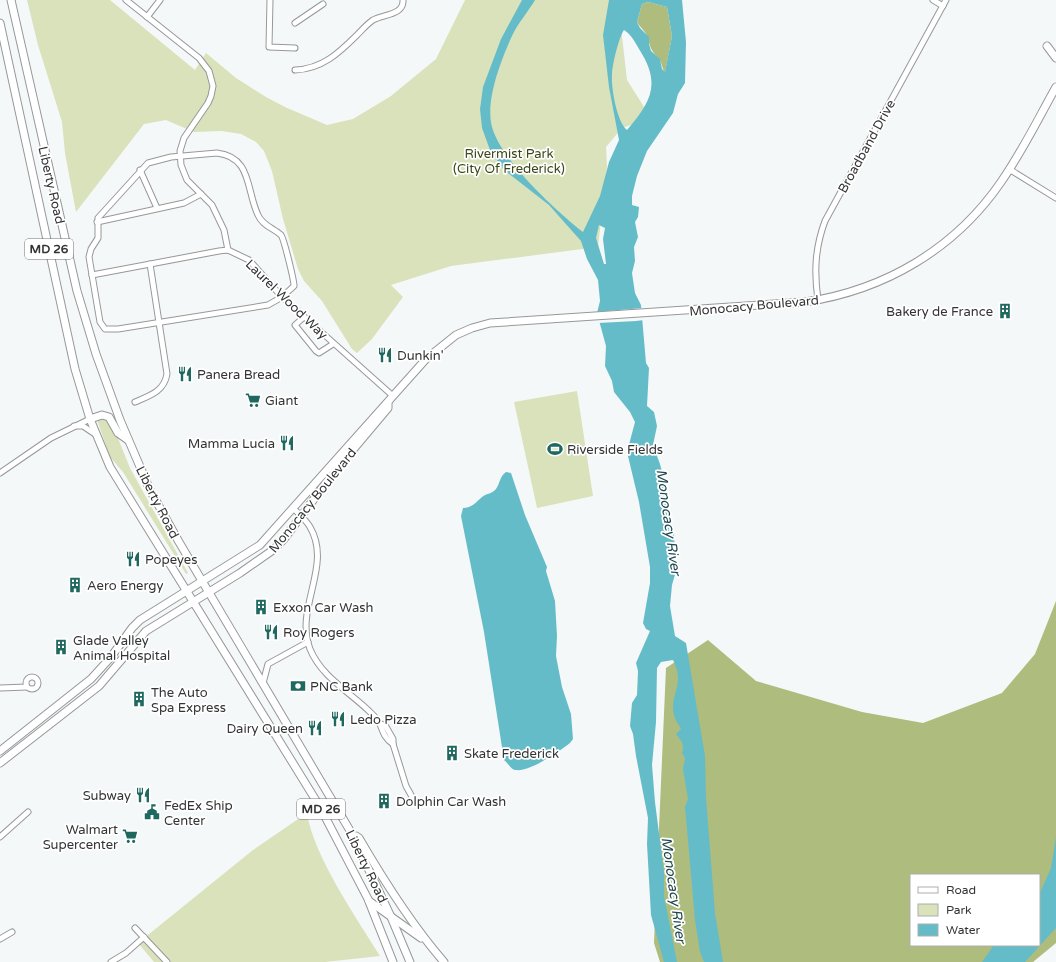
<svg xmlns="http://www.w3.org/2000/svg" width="1056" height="962" viewBox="0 0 1056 962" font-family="'Varela Round',sans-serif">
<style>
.green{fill:#d9e2bb}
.forest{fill:#aebc7d;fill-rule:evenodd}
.water{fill:#65bcc9;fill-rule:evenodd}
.pier{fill:#f5f8f9}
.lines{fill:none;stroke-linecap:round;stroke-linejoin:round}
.minor-casing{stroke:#969899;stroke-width:7}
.major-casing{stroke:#969899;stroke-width:9}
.minor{stroke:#fff;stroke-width:5}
.major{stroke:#fff;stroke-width:7}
.labels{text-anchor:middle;stroke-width:3.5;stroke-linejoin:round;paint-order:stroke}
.shield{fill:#fff;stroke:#717172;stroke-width:1}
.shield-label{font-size:12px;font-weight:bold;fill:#343435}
.street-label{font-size:13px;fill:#343435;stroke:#fff}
.park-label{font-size:13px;fill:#3d4617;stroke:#fff}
.poi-label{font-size:13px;fill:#343435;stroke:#fff;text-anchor:start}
.water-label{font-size:14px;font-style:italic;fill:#1f484e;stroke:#fff}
</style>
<rect width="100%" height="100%" fill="#f5f8f9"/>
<!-- green -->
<g class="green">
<polygon points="27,0 110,0 195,70 206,53 236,78 266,97 285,107 327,125 353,119 391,96 436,59 465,0 610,0 622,36 627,80 646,110 637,123 622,128 606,147 607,167 598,247 451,266 391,285 403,297 372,339 357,353 352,349 322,301 304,281 298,269 283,219 272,171 264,151 256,142 241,134 222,131 194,132 166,120 144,124 76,212 65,153 62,122 38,45"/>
<polygon points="577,391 593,496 537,508 514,402"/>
<polygon points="100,418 108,419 113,426 130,468 188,573 186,574 123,472 110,457 97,420"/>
<path d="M 307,813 C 314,857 356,917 380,956 L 325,962 L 154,962 L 138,943 L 253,850 Z"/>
</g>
<!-- forest -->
<g class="forest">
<path d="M 648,2 L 667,7 L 672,36 L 665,73 C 662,69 662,62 659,59 C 649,48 651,47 646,34 C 644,30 639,26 637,22 L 642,4 Z"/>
<path d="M 1056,601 L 1056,943 L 1033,962 L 660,962 L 654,943 L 666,668 L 708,640 L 756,681 L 862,712 L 923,723 L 1002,693 L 1035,654 ZM 911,875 L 1039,875 L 1039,945 L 911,945 Z"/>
</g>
<!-- water -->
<g class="water">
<path d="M 522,0 L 535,0 C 528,12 518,23 512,36 C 501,60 485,101 492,127 C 501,160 555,210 583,232 L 600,196 L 609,162 L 619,140 L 609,87 L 603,35 L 609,0 L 682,0 L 686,42 L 685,83 L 678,94 L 673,113 L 647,151 L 637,176 L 632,196 L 632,205 L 639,207 L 638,217 L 635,222 L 638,237 L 634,247 L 635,261 L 632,273 L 635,293 L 641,305 L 646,363 L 649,368 L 647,406 L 654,412 L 657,426 L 653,445 L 660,464 L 667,492 L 667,516 L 674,534 L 676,571 L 672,585 L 670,606 L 675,636 L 686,643 L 705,756 L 706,798 L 715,913 L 723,962 L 704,962 L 700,952 L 695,920 L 685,807 L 688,799 L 683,769 L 685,758 L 682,753 C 685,744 681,741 676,734 L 681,729 C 679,725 675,720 674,715 C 669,693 686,685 673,660 L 661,662 L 657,668 L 656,722 L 652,765 L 655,802 L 664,873 L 664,896 L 677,962 L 664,962 L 651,915 L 647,844 L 648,818 L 636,756 L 633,734 L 630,726 L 632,703 L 637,695 L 638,671 L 636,663 L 650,631 L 646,629 L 643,623 L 650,583 L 650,567 L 639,502 L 627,452 L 635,422 L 630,412 L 614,392 L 612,381 L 605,366 L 606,346 L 597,313 L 600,301 L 598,280 L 587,259 L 581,241 L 549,205 L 503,169 L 490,150 L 482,128 L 480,109 L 483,87 L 501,39 ZM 648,2 L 667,7 L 672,36 L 665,72 L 662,69 L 660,59 L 651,51 L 649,44 L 649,37 L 640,28 L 637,22 L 642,4 ZM 624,30 C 631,34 635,42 639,49 C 661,83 652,101 627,130 C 617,122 611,88 612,75 C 612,65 619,37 624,30 ZM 599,225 L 605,228 L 603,239 L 606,264 L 604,264 L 596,238 Z"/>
<path d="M 506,472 L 511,473 L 525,515 L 547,567 L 546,571 L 555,601 L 557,636 L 556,656 L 562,687 L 571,714 L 573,739 L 570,743 C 558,752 530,772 516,770 C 511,770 508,763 504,760 L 484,632 L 461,516 L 463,508 C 472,508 476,502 482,497 C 487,493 492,494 496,489 C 500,483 500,476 506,472 Z"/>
<polygon points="1056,837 1056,928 1025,962 982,962 994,945 1039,945 1039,895 1051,868"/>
</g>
<!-- pier -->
<polygon class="pier" points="643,308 644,320 636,321 598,323 595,314 595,312"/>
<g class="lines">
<!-- minor casing -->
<g class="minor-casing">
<g id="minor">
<polyline points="126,0 199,58 209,71 213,86 211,96 208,103 184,138 180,151 181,165 187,180 212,205 224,230 228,250"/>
<polyline points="270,0 269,47 295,48"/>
<polyline points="933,0 943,6"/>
<polyline points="147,17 160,0"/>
<polyline points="295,23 323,4"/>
<path d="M 295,70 C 322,69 339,53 357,35 C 362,30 367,24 373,20 C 384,14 404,15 403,0"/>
<path d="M 217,153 C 252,157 246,190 258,215 C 262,225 273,228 281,235 C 284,239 294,280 294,286 L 282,297 L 268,305 L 118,329 L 105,329 L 100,322 L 89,257 L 91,249 L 98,238 L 98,218 L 148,163 L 171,157 Z"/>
<polyline points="1009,169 1056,198"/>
<polyline points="140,170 157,208"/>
<polyline points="97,222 184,203 201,194"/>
<polyline points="92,275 219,251 228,250 249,260 282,297 393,396"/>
<path d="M 818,300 C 814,272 815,248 825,221 L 946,0"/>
<polyline points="304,317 295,325 316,351 319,353 333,344"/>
<path d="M 135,402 C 149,396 164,392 167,374 L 150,264"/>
<polyline points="74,426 83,426 95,434"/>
<polyline points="0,473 51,438 90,419"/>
<path d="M 294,509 C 299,514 306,520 310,527 C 333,566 294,608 310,649 C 321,676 348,691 368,710 C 372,714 378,719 380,724 C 383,732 385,739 393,744"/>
<circle cx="32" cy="683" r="6"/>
<polyline points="263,683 268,664 308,642"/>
<polyline points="0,688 27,687"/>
<polyline points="380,724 385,725 393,739 393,744 406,786 415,802"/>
<polyline points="0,837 28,812"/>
<polyline points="135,928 167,962"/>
<polyline points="0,939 12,932"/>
<polyline points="111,962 126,953 144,937"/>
</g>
</g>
<!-- major casing -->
<g class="major-casing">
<g id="major">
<polyline points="11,0 77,291 96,354 120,420 150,490 179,542 352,834 391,917 410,962"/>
<polyline points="0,23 75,369 90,419 110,467 320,807 368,899 393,962"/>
<polyline points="1047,46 1056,58"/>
<polyline points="90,419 102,415 109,417 118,433 128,440"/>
<path d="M 0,751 L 91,679 L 111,657 L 132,628 L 140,620 L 260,545 L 426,359 L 456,335 L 472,328 L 490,323 L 805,302 C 885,290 955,249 1001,182 C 1022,152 1038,119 1056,87"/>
<polyline points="0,763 99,686 146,631 240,573 273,550 284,539 335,471 388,408 388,403"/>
<path d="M 356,836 L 359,838 C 384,881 411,924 444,962"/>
<polyline points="369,901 421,938"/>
</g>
</g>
<!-- minor -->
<use href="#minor" class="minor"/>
<!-- major -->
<use href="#major" class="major"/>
</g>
<!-- icons -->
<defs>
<g id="building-bare" transform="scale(1.2)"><path d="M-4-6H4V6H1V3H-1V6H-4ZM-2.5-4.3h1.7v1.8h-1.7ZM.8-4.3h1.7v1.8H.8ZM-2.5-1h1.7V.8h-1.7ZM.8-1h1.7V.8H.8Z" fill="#1e685f" stroke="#fff" stroke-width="2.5" paint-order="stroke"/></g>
<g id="restaurant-bare" transform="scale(1.2)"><path d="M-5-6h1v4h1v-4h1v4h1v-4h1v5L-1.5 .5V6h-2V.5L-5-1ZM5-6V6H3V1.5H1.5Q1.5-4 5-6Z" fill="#1e685f" stroke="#fff" stroke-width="2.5" paint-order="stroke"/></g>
<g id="supermarket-bare" transform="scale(1.2)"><path d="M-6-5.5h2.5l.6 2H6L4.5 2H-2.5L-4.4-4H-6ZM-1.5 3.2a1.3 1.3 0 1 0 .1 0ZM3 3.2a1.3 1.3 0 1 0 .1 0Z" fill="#1e685f" stroke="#fff" stroke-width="2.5" paint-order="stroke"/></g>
<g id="stadium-bare" transform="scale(1.2)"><path d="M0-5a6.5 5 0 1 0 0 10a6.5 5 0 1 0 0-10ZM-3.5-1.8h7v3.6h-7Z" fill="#1e685f" stroke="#fff" stroke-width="2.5" paint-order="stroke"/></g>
<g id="bank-bare" transform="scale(1.2)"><path d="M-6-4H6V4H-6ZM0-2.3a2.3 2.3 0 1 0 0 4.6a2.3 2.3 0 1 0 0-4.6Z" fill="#1e685f" stroke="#fff" stroke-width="2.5" paint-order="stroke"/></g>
<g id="civic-bare" transform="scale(1.2)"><path d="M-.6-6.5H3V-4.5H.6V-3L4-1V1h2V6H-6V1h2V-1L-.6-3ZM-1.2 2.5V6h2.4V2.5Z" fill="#1e685f" stroke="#fff" stroke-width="2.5" paint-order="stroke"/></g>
</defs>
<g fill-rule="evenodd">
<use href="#building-bare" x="1005" y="311"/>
<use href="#restaurant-bare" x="385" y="355"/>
<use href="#restaurant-bare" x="185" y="374"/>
<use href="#supermarket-bare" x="253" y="400"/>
<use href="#restaurant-bare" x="287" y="443"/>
<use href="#stadium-bare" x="555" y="449"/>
<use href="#restaurant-bare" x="133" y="559"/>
<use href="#building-bare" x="75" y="585"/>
<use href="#building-bare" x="261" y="607"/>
<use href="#restaurant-bare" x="271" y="632"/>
<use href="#building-bare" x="61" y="647"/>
<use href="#bank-bare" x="298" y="686"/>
<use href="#building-bare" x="139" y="699"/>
<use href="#restaurant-bare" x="338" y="719"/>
<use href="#restaurant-bare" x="315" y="728"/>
<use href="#building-bare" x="452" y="753"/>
<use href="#restaurant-bare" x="143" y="795"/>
<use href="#building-bare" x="384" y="801"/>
<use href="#civic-bare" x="152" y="812"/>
<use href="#supermarket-bare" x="130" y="836"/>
</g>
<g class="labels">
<!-- shield labels -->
<g class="shield">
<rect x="25" y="239" width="48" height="20" rx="3"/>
<rect x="297" y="799" width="48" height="20" rx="3"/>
</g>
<g class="shield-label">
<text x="49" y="253">MD 26</text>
<text x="321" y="813">MD 26</text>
</g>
<!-- street labels -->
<g class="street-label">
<text transform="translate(866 146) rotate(-61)" y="5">Broadband Drive</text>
<text transform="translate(52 185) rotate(77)" y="5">Liberty Road</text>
<text transform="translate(287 299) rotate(44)" y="5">Laurel Wood Way</text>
<text transform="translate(754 305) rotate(-5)" y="5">Monocacy Boulevard</text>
<text transform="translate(312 500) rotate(-51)" y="5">Monocacy Boulevard</text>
<text transform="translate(158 502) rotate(63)" y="5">Liberty Road</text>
<text transform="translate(367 866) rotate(64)" y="5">Liberty Road</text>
</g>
<!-- park labels -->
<g class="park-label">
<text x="509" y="158">Rivermist Park<tspan x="509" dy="15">(City Of Frederick)</tspan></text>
</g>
<!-- poi labels -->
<g class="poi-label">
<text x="993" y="316" text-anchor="end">Bakery de France</text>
<text x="397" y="360">Dunkin'</text>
<text x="197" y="379">Panera Bread</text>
<text x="265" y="405">Giant</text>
<text x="275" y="448" text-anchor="end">Mamma Lucia</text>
<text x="567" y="454">Riverside Fields</text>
<text x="145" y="564">Popeyes</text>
<text x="87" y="590">Aero Energy</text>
<text x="273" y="612">Exxon Car Wash</text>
<text x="283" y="637">Roy Rogers</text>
<text x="73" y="645">Glade Valley<tspan x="73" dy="15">Animal Hospital</tspan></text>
<text x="310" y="691">PNC Bank</text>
<text x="151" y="697">The Auto<tspan x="151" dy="15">Spa Express</tspan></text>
<text x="350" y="724">Ledo Pizza</text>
<text x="303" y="733" text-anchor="end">Dairy Queen</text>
<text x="464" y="758">Skate Frederick</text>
<text x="131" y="800" text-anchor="end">Subway</text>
<text x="396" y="806">Dolphin Car Wash</text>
<text x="164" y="810">FedEx Ship<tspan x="164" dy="15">Center</tspan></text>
<text x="118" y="834" text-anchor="end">Walmart<tspan x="118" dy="15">Supercenter</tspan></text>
</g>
<!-- water labels -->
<g class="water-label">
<text transform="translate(669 522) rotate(82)" y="5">Monocacy River</text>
<text transform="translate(674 890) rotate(82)" y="5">Monocacy River</text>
</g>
</g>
<!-- legend -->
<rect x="910" y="874" width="130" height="72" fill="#ffffff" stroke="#aeaeae"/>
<rect x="918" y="887" width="20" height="6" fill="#ffffff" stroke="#aeaeae"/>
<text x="946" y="894" font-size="12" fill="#343435">Road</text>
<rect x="918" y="904" width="20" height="12" fill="#d9e2bb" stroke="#aeaeae"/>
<text x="946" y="914" font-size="12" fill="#343435">Park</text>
<rect x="918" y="924" width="20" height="12" fill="#65bcc9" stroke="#aeaeae"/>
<text x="946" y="934" font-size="12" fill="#343435">Water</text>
</svg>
